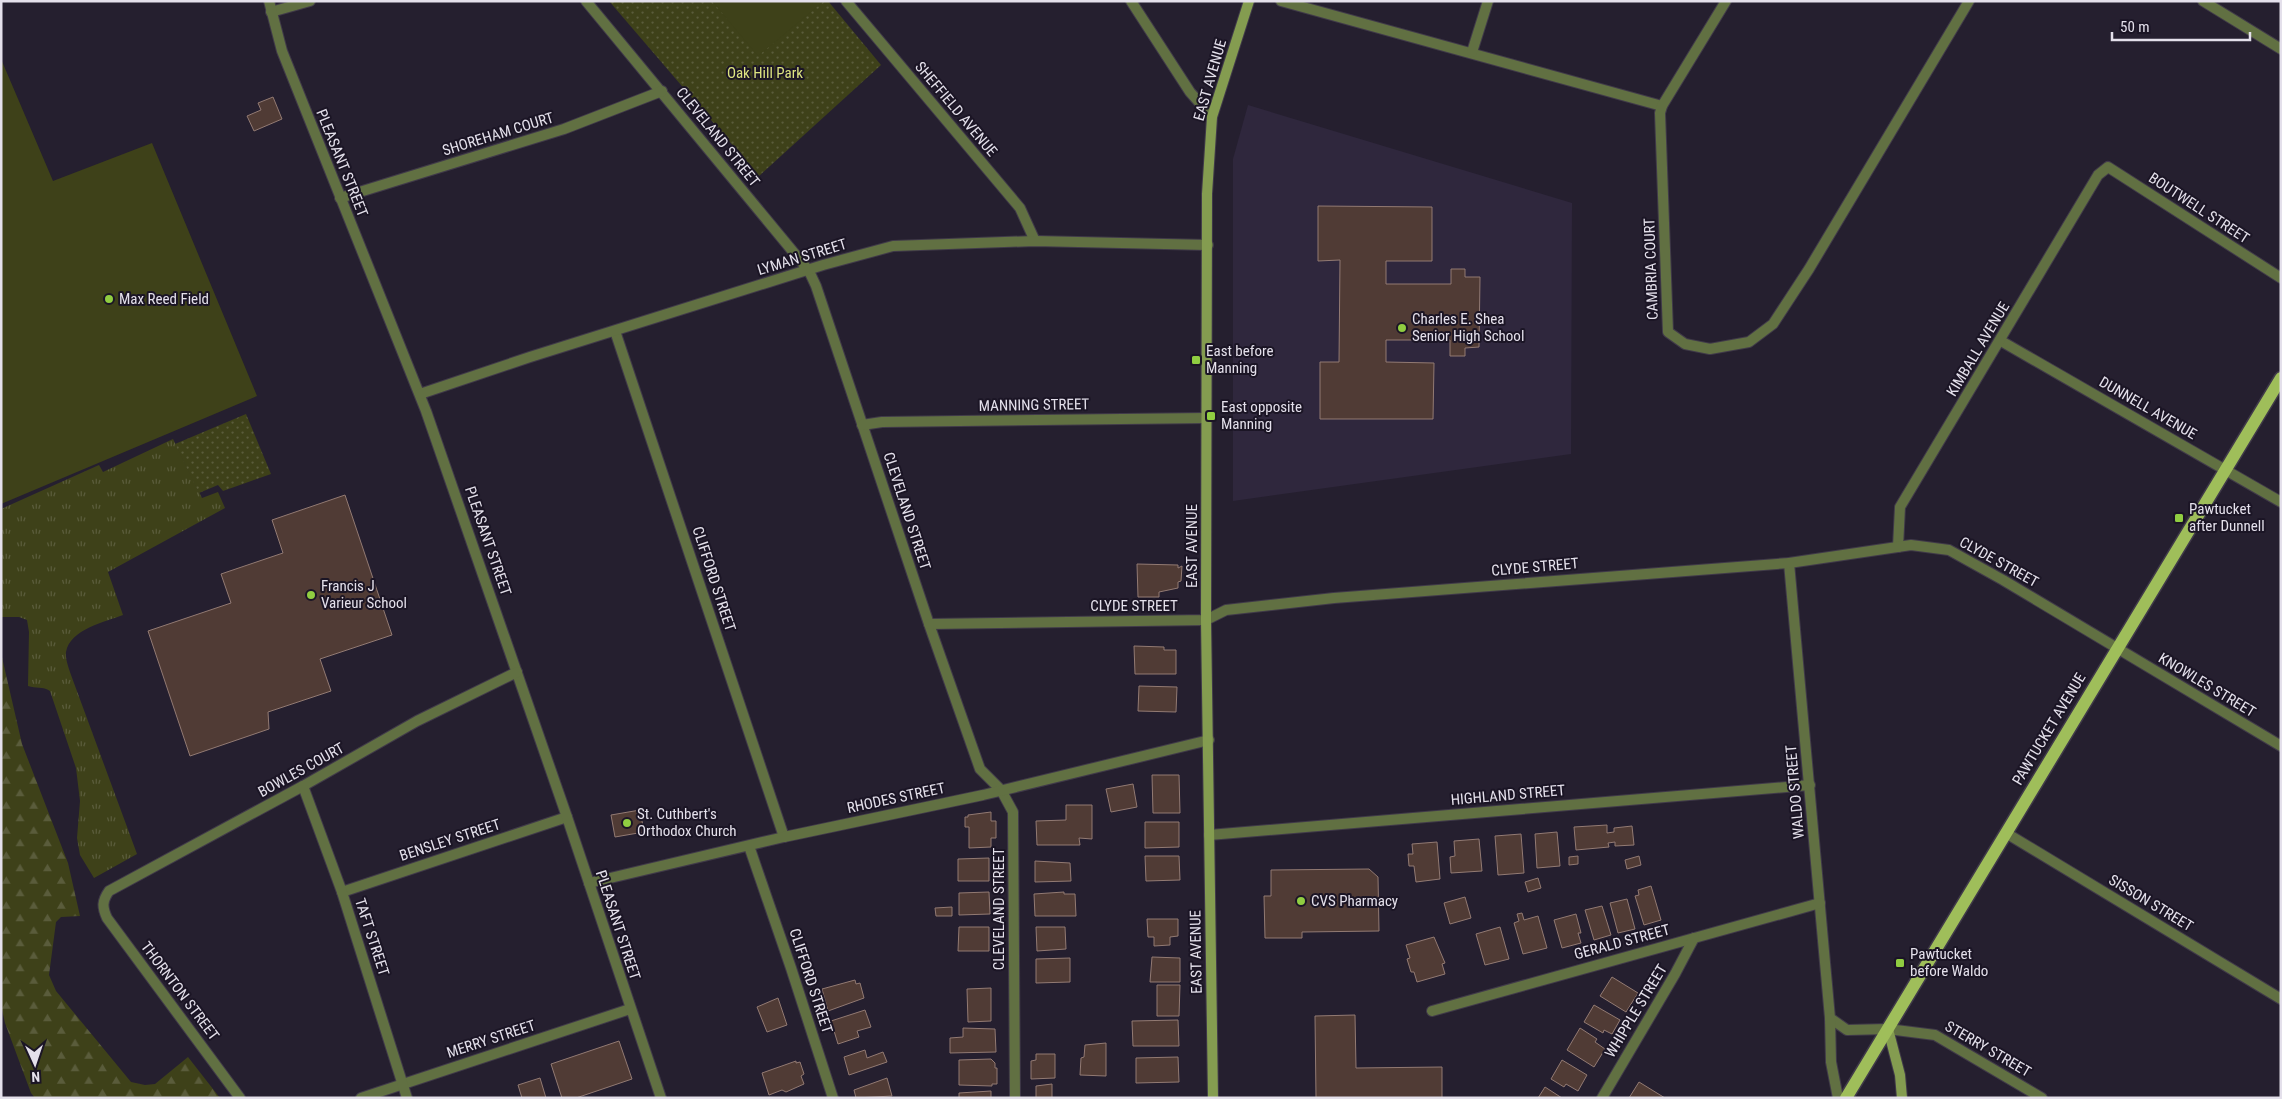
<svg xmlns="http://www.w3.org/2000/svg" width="2282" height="1099" viewBox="0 0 2282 1099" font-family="'Roboto Condensed',sans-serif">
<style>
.built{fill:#2f273d}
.grass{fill:url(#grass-tufts)}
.forest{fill:url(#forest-firs)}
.park{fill:url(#park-dots)}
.pitch{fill:#3e4119}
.building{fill:#503b35;stroke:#927a73}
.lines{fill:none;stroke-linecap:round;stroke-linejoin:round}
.minor-casing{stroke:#403a49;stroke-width:12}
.tertiary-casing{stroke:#403a49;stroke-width:12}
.secondary-casing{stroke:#403a49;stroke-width:12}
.primary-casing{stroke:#403a49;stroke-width:15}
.minor{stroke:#617042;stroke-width:10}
.tertiary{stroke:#617042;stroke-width:10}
.secondary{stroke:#849c50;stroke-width:10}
.primary{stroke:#9fbe5a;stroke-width:12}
.poi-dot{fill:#90cd41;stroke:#1b1525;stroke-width:2}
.labels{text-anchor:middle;stroke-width:4;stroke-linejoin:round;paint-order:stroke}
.park-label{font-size:15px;fill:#dde480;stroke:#1b1525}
.street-label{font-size:15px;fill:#e4e0eb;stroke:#1b1525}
.poi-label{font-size:15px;fill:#e4e0eb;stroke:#1b1525;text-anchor:start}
</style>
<defs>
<pattern id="grass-tufts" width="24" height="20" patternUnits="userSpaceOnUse" patternTransform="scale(1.25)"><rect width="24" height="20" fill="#3e4119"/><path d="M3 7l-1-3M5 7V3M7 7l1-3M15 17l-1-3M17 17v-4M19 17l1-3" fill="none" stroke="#5a5c3b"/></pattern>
<pattern id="forest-firs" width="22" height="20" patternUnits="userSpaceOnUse" patternTransform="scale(1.25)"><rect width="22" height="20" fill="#3e4119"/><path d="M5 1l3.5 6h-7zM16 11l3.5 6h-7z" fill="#5a5c3b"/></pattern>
<pattern id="park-dots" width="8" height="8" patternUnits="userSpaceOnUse" patternTransform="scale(1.25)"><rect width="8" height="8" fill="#3e4119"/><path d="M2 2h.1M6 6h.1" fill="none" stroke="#5a5c3b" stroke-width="1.8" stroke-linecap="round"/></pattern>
</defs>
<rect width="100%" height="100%" fill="#251f2f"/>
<!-- built -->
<polygon class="built" points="1248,105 1572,203 1571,454 1233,501 1233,159"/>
<!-- grass -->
<path class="grass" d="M 173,439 L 202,498 L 218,492 L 225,508 L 108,572 L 123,615 C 105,622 70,629 66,652 C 65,659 69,669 71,675 L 137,854 L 94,878 L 80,855 L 77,838 L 80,801 L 76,768 L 50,691 C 43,686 36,689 28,686 L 29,632 L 27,620 L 19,617 L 1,617 L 1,509 L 99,465 L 103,472 Z"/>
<!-- forest -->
<polygon class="forest" points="1,653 22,744 68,863 80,916 61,917 56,922 49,975 56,991 131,1082 145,1085 155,1084 188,1057 220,1098 35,1098 31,1093 5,1023 1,1005"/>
<!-- park -->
<g class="park">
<polygon points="609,1 828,1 881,65 759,176"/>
<polygon points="246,414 271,474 223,491 218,485 199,493 175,444"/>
</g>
<!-- pitch -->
<g class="pitch">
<polygon points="712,1 824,1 758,56"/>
<polygon points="1,59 53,181 152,143 257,396 1,504"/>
</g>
<!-- building -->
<g class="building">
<polygon points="273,97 282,119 254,131 247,116 261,110 258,103"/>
<polygon points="1318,206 1432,207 1432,261 1386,261 1386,284 1451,284 1451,269 1465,269 1465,277 1480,277 1479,347 1465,348 1465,356 1450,356 1450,340 1386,340 1386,362 1434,363 1433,419 1320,419 1320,362 1339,362 1340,260 1318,261"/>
<polygon points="345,495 392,635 320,659 331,691 268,712 269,729 190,756 148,631 231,603 221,574 283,553 272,520"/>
<polygon points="1137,564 1178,565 1178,568 1182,566 1181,581 1178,582 1178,588 1159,592 1159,597 1138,597"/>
<polygon points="1134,646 1164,647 1164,650 1176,650 1176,674 1135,674"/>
<polygon points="1139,686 1177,687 1176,712 1138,711"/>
<polygon points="1152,775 1179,775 1180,813 1153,813"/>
<polygon points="1133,784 1137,807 1111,812 1106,789"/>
<polygon points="1066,805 1092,805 1092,839 1079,838 1080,845 1037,845 1036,821 1066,820"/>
<polygon points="640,810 644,832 615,837 611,815"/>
<polygon points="991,812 991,821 996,821 996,838 991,838 991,847 969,848 969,827 965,827 965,817 968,817 968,815"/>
<polygon points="1145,822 1179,822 1179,847 1145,848"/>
<polygon points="1607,825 1607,833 1614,832 1614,828 1632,826 1634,845 1615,846 1615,842 1608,843 1609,847 1576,850 1574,827"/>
<polygon points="1557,832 1560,866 1537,868 1535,834"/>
<polygon points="1521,834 1524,873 1498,875 1495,836"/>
<polygon points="1479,839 1482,871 1451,873 1450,857 1455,856 1454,841"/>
<polygon points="1437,842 1440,879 1416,882 1414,866 1409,866 1408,854 1413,854 1412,844"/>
<polygon points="1145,856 1179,856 1180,880 1146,881"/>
<polygon points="1578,856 1578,864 1569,865 1569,857"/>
<polygon points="1639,856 1641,865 1627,869 1625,860"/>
<polygon points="989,858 989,881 958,881 958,859"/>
<polygon points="1035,861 1070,863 1071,881 1035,882"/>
<polygon points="1369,869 1378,877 1379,931 1302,932 1302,938 1265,938 1264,896 1271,896 1271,870"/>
<polygon points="1538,878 1541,888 1528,892 1525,882"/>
<polygon points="1651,886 1661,920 1644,925 1635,896 1639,895 1638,890"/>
<polygon points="989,892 990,914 959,915 959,893"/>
<polygon points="1064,892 1064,894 1075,894 1076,916 1035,916 1034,894"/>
<polygon points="1465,897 1471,918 1450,924 1444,903"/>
<polygon points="1627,899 1635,929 1618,933 1610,903"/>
<polygon points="1602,906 1611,935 1594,940 1585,910"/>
<polygon points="952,907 952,916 936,916 935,908"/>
<polygon points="1522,913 1524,920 1538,916 1547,948 1523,954 1514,923 1519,921 1517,914"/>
<polygon points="1576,914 1581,933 1578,933 1581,943 1562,948 1554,920"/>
<polygon points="1147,919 1178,919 1178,936 1170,937 1170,945 1154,946 1154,937 1148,937"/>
<polygon points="959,927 989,927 989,951 958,951"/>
<polygon points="1036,927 1065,927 1066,949 1037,951"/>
<polygon points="1500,927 1509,959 1485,965 1476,934"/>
<polygon points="1434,937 1445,963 1442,964 1445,974 1417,982 1414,972 1411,972 1407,959 1410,958 1406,945"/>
<polygon points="1152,957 1180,958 1180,982 1150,982"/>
<polygon points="1070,958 1070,982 1036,983 1036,959"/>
<polygon points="1612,977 1638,993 1626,1012 1600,996"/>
<polygon points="855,980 856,984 860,983 864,998 828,1011 822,989"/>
<polygon points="1157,985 1180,985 1179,1016 1157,1016"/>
<polygon points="991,988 991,1021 968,1022 967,989"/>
<polygon points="778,998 787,1025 767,1032 757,1007"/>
<polygon points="1594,1005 1620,1020 1612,1034 1604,1030 1603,1033 1584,1022"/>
<polygon points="865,1010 871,1027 857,1031 859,1037 838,1044 831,1021"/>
<polygon points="1355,1015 1356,1068 1442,1067 1442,1098 1316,1098 1315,1016"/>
<polygon points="1178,1020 1179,1046 1133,1046 1132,1021"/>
<polygon points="963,1028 995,1029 996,1052 950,1053 950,1038 963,1037"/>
<polygon points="1580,1028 1597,1039 1595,1042 1605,1049 1594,1067 1567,1050"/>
<polygon points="619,1041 632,1079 576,1098 562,1098 551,1064"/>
<polygon points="1106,1043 1106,1076 1080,1075 1081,1058 1084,1057 1085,1045"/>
<polygon points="865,1050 867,1058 883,1052 887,1062 849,1075 844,1057"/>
<polygon points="1036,1054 1055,1054 1055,1078 1031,1079 1031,1061 1036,1060"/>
<polygon points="1178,1057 1179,1082 1136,1083 1136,1058"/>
<polygon points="991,1059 995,1063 995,1068 997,1068 997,1084 992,1084 992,1086 959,1085 959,1060"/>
<polygon points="1562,1060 1587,1075 1578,1091 1566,1084 1564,1087 1551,1079"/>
<polygon points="796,1061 796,1063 800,1062 804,1074 801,1076 804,1084 786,1092 782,1090 769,1095 762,1073"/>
<polygon points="540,1078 546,1098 522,1098 518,1085"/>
<polygon points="887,1078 892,1096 856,1098 854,1090"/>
<polygon points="1639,1082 1665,1098 1629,1098"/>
<polygon points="1052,1084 1052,1098 1036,1098 1036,1086"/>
<polygon points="1545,1087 1562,1098 1538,1098"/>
<polygon points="991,1091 991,1098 959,1098 959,1093"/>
</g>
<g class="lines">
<!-- minor casing -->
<g class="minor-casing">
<g id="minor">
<polyline points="586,1 809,271 816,286 929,624 980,769 1001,790 1013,812 1015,1098"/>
<polyline points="846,1 1020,208 1035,241"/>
<polyline points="1131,1 1190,92 1212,117"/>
<polyline points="1281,1 1662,106"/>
<polyline points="1726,1 1662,106 1660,113 1668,332 1685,344 1710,349 1749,342 1773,324 1809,269 1969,1"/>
<polyline points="271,12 310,1"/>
<polyline points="1472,52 1488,1"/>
<polyline points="340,198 564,129 662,91"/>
<polyline points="615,331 784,837"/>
<polyline points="2001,341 2281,502"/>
<polyline points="862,425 882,422 1207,418"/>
<polyline points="1898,547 1900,507 2098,175 2108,167 2281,278"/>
<polyline points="1789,563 1830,1018 1847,1030 1888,1029 1935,1035 2042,1098"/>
<polyline points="929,624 1206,620 1226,610 1334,598 1789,563 1911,545 1949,550 2003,580 2281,746"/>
<polyline points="2006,833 2281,999"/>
<polyline points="1209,835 1810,785"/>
<polyline points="749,846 791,968 833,1098"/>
<polyline points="589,883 784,837 983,795 1209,740"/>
<polyline points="342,892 567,817"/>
<polyline points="1432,1011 1820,903"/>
<polyline points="1830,1018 1831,1062 1838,1098"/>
<path d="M 240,1098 L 107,918 C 102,907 102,901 109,891 L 303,786"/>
<polyline points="361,1098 630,1009"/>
<polyline points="1602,1098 1675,974 1694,938"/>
</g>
</g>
<!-- tertiary casing -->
<g class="tertiary-casing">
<g id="tertiary">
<polyline points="269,1 282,51 426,411 567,817 661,1098"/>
<polyline points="2203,1 2281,49"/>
<polyline points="420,394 530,357 823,265 893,246 1035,241 1208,245"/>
<polyline points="407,1098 342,892 303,786 417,721 517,672"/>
</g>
</g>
<!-- secondary casing -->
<g class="secondary-casing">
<g id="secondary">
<polyline points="1888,1029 1900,1075 1902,1098"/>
<polyline points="1213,1098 1206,620 1207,194 1212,117 1249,1"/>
</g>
</g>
<!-- primary casing -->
<g class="primary-casing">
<polyline id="primary" points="1846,1098 2281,378"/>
</g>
<!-- minor -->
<use href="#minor" class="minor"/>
<!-- tertiary -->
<use href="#tertiary" class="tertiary"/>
<!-- secondary -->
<use href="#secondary" class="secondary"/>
<!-- primary -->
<use href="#primary" class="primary"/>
</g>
<!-- markers -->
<g class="poi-dot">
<circle cx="109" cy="299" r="5"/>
<circle cx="1402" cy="328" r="5"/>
<rect x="1191" y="355" width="10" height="10" rx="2.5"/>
<rect x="1206" y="411" width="10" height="10" rx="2.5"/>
<rect x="2174" y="513" width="10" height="10" rx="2.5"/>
<circle cx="311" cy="595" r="5"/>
<circle cx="627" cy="823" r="5"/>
<circle cx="1301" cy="901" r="5"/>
<rect x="1895" y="958" width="10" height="10" rx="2.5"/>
</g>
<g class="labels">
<!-- park labels -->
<g class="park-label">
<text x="765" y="78">Oak Hill Park</text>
</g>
<!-- street labels -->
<g class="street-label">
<text transform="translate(1210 80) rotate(-74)" y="5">EAST AVENUE</text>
<text transform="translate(956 109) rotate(50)" y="5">SHEFFIELD AVENUE</text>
<text transform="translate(498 134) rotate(-17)" y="5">SHOREHAM COURT</text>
<text transform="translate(718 137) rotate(51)" y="5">CLEVELAND STREET</text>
<text transform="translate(342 163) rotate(68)" y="5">PLEASANT STREET</text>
<text transform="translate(2199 208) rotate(33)" y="5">BOUTWELL STREET</text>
<text transform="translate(802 257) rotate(-17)" y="5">LYMAN STREET</text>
<text transform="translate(1651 269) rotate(-92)" y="5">CAMBRIA COURT</text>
<text transform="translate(1978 349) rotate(-59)" y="5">KIMBALL AVENUE</text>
<text transform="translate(1034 405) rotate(-1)" y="5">MANNING STREET</text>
<text transform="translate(2148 408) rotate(30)" y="5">DUNNELL AVENUE</text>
<text transform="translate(907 511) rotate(72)" y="5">CLEVELAND STREET</text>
<text transform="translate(488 541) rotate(71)" y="5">PLEASANT STREET</text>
<text transform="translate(1192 546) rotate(-90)" y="5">EAST AVENUE</text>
<text transform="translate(1999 562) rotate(29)" y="5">CLYDE STREET</text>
<text transform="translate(1535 567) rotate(-5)" y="5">CLYDE STREET</text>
<text transform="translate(714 579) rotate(72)" y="5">CLIFFORD STREET</text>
<text x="1134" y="611">CLYDE STREET</text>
<text transform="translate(2207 685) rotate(31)" y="5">KNOWLES STREET</text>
<text transform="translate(2049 729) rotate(-59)" y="5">PAWTUCKET AVENUE</text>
<text transform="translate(301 770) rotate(-29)" y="5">BOWLES COURT</text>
<text transform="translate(1795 792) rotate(-95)" y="5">WALDO STREET</text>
<text transform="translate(1508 795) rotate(-5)" y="5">HIGHLAND STREET</text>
<text transform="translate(896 798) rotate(-12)" y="5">RHODES STREET</text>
<text transform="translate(450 840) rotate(-18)" y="5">BENSLEY STREET</text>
<text transform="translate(2151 903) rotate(31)" y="5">SISSON STREET</text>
<text transform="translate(999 909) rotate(-90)" y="5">CLEVELAND STREET</text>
<text transform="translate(618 925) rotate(72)" y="5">PLEASANT STREET</text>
<text transform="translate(372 937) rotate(72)" y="5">TAFT STREET</text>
<text transform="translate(1622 942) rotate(-15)" y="5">GERALD STREET</text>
<text transform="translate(1196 952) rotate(-91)" y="5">EAST AVENUE</text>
<text transform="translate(811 981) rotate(72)" y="5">CLIFFORD STREET</text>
<text transform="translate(180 991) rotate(53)" y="5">THORNTON STREET</text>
<text transform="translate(1636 1011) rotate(-59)" y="5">WHIPPLE STREET</text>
<text transform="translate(491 1039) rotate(-18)" y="5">MERRY STREET</text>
<text transform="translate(1988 1049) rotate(30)" y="5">STERRY STREET</text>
</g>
<!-- poi labels -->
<g class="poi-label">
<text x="119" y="304">Max Reed Field</text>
<text x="1412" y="324">Charles E. Shea<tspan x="1412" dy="17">Senior High School</tspan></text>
<text x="1206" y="356">East before<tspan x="1206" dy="17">Manning</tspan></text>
<text x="1221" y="412">East opposite<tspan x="1221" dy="17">Manning</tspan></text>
<text x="2189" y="514">Pawtucket<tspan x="2189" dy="17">after Dunnell</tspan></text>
<text x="321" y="591">Francis J<tspan x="321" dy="17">Varieur School</tspan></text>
<text x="637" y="819">St. Cuthbert's<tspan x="637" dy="17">Orthodox Church</tspan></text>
<text x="1311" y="906">CVS Pharmacy</text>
<text x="1910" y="959">Pawtucket<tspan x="1910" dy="17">before Waldo</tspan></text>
</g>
</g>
<!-- border -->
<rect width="2282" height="1099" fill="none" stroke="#e4e0eb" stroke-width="5"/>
<!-- north arrow -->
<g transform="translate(35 1064) rotate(177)" stroke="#1b1525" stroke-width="4" paint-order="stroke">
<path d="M0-4L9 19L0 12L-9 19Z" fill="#e4e0eb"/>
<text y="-8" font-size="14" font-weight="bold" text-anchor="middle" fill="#e4e0eb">N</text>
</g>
<!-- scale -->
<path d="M2112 32v8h138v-8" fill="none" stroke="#e4e0eb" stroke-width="2.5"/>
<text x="2120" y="32" font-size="15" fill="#e4e0eb" stroke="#1b1525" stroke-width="4" paint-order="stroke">50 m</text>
</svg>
